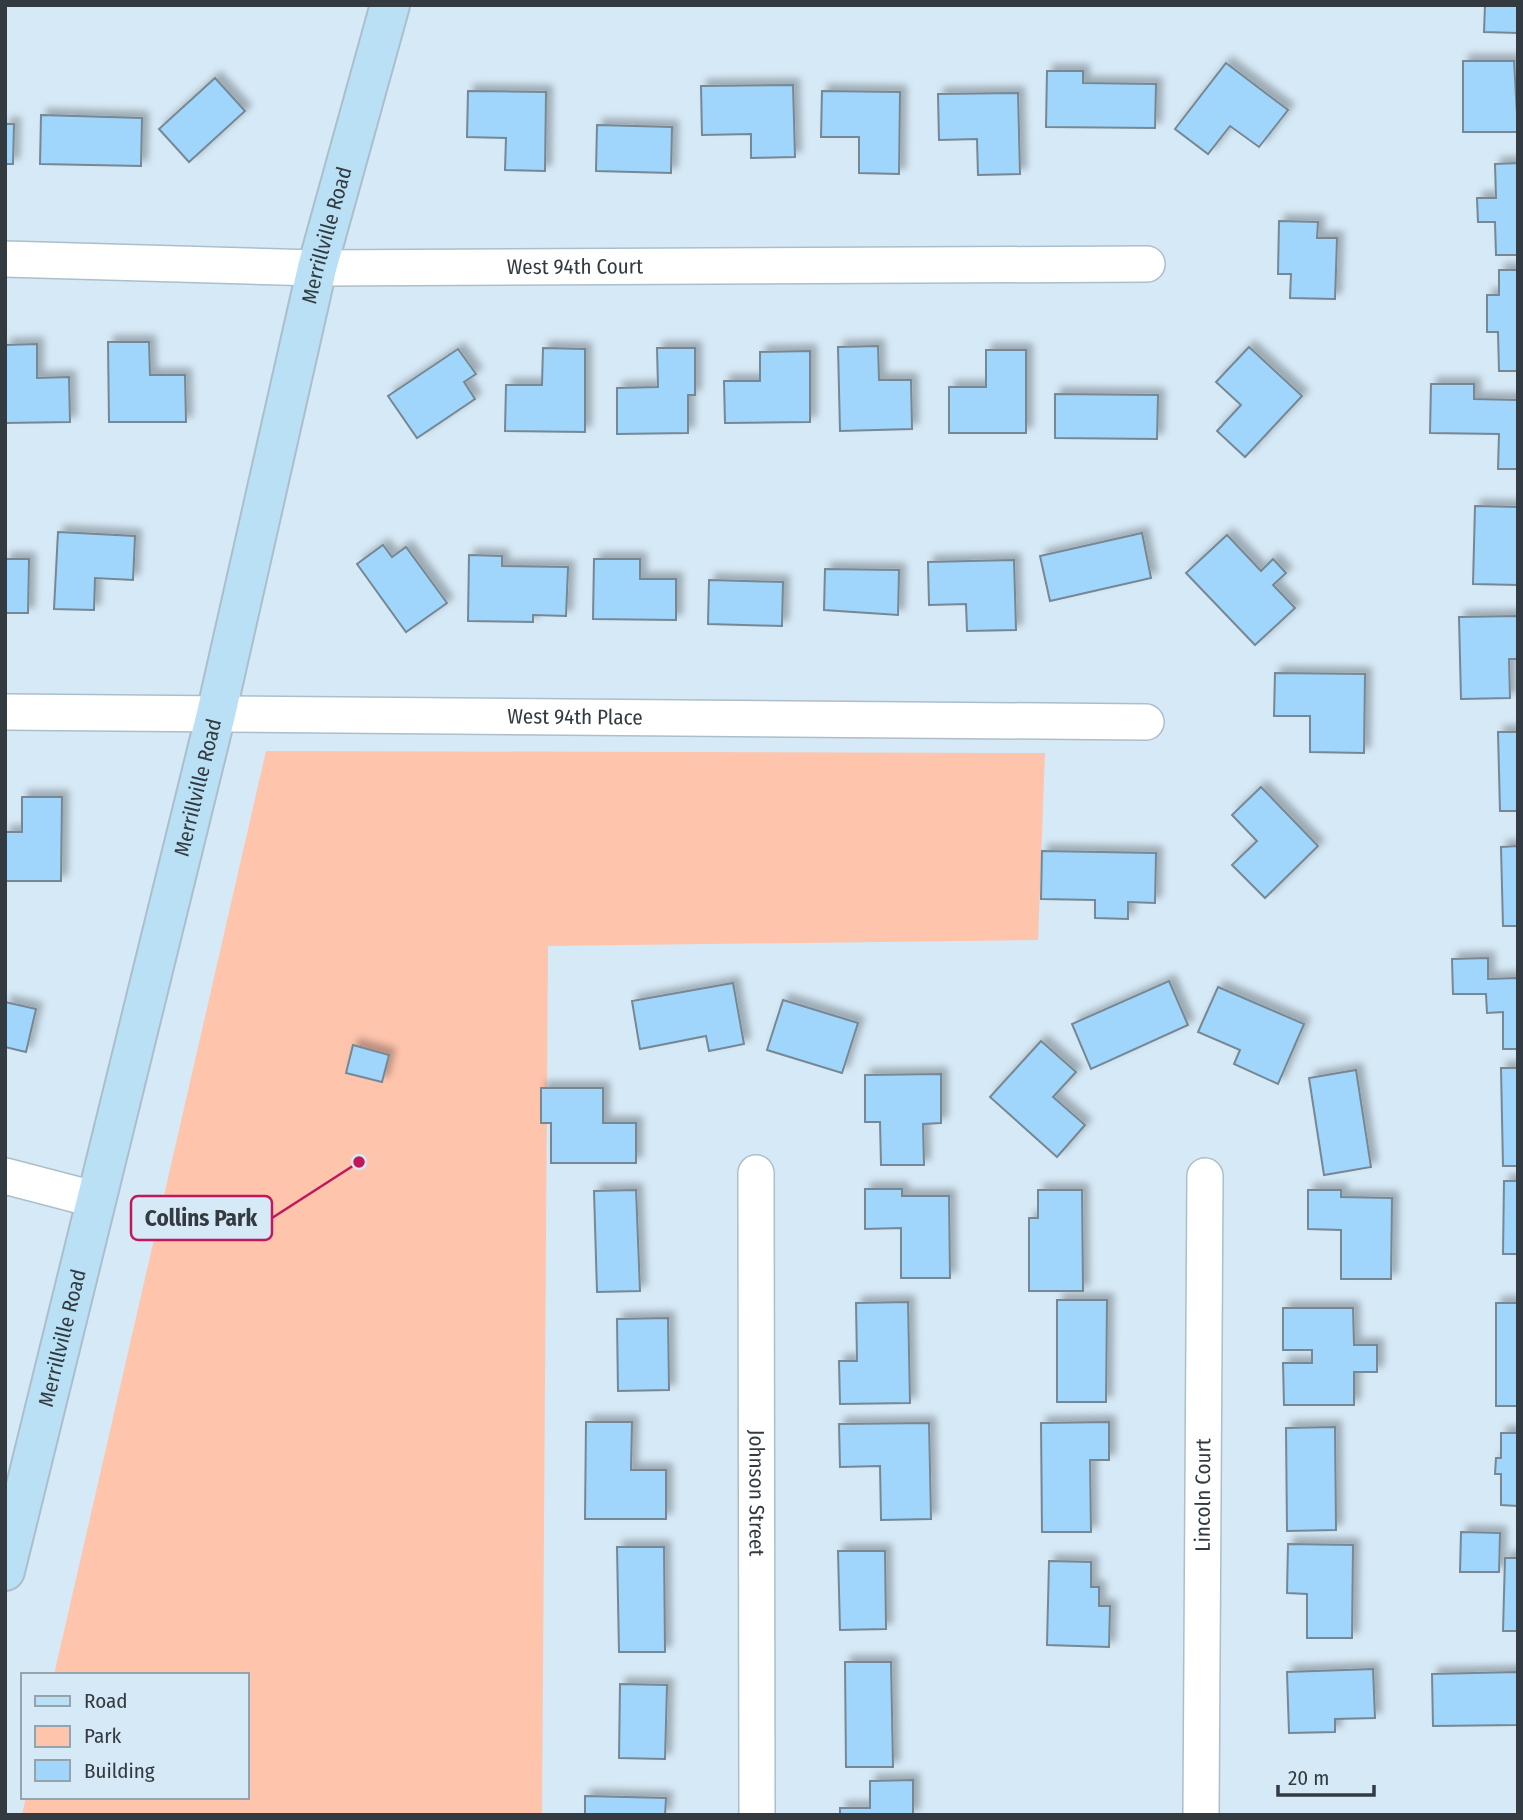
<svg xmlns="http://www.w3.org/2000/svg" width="1523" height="1820" viewBox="0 0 1523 1820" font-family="'Fira Sans Condensed',sans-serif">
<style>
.green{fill:#fec4ac}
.building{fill:#a1d6fc;stroke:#778894;stroke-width:2;filter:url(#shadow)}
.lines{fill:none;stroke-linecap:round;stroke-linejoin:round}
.street-casing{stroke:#acbecb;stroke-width:38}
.secondary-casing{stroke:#acbecb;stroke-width:42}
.street{stroke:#fff;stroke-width:35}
.secondary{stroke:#b9e0f4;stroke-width:38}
.labels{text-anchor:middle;stroke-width:5;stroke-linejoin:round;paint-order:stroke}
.street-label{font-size:21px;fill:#333b40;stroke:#d6e9f6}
.leader{fill:none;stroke:#c2185b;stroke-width:2.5}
.callout-dot{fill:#c2185b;stroke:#d6e9f6;stroke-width:2.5}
.callout{fill:#d6e9f6;stroke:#c2185b;stroke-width:2.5}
.callout-label{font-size:23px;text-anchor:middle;font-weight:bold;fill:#333b40}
</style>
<defs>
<filter id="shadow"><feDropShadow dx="6" dy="-6" stdDeviation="3.5" flood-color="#0004"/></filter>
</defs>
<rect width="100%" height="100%" fill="#d6e9f6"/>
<!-- green -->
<polygon class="green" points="266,751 1045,753 1038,940 548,946 542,1815 22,1815 26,1797 247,1797 247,1675 54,1675"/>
<!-- building -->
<g class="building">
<polygon points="1485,5 1518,5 1518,33 1484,32"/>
<polygon points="1463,61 1514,61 1518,132 1463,132"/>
<polygon points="1226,63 1288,110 1259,147 1230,126 1208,154 1175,129"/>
<polygon points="1047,71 1083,71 1083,83 1156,84 1155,128 1046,127"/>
<polygon points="215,78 245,111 189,162 159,129"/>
<polygon points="793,85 795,157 751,158 751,134 702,135 701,86"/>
<polygon points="468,91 546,92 545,171 505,170 506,138 467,137"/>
<polygon points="822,91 900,92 899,174 859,173 859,137 821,137"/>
<polygon points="1018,93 1020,174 978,175 977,139 939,140 938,94"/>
<polygon points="41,115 142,118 141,166 40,164"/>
<polygon points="5,124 14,124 13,164 5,164"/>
<polygon points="597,125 672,127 671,173 596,171"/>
<polygon points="1518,163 1518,255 1496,255 1495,222 1478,222 1477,198 1496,198 1495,164"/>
<polygon points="1279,221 1318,222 1317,238 1337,238 1335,299 1290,298 1291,274 1278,274"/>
<polygon points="1499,270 1518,270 1518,371 1499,371 1498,332 1487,332 1487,295 1499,295"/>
<polygon points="108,342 149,342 150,375 185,375 186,422 109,422"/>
<polygon points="37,344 37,378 69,377 70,422 5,423 5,345"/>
<polygon points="878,346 879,380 911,380 912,429 840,431 838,347"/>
<polygon points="1249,347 1302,396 1245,457 1217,431 1241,405 1216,382"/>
<polygon points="543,348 585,349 585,432 505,431 506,385 542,385"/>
<polygon points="657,348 695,348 695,395 688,395 688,433 617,434 617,388 658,387"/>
<polygon points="458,349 476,374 464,382 475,399 417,438 388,396"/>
<polygon points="986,350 1026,350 1026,433 949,433 949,387 986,387"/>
<polygon points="810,351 810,422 725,423 724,381 760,381 760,352"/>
<polygon points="1431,384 1474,384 1474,399 1518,400 1518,469 1498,469 1499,434 1430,433"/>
<polygon points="1055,394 1158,395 1157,439 1055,438"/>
<polygon points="1475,506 1518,507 1518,585 1473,584"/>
<polygon points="58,532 135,536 133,580 95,578 94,610 54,609"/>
<polygon points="1142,533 1151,578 1050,601 1040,556"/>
<polygon points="1227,535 1261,571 1273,559 1286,573 1273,585 1295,608 1255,645 1186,573"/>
<polygon points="383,545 392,557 406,547 447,603 406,632 357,564"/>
<polygon points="469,555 502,556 502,566 568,567 566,616 533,615 533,622 468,621"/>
<polygon points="5,559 29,559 28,613 5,613"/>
<polygon points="594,559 640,559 640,579 676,579 676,620 593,619"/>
<polygon points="1014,560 1016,630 967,631 966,604 929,605 928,562"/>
<polygon points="825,569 899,570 898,615 824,610"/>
<polygon points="709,580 783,582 782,626 708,624"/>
<polygon points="1518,616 1518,659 1509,659 1510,698 1461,699 1459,617"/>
<polygon points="1275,673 1365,674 1364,753 1310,752 1310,716 1274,716"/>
<polygon points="1498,732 1518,732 1518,811 1500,811"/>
<polygon points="1261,787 1318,846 1265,898 1232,865 1257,841 1232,815"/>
<polygon points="22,797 62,797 61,881 5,881 5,832 22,832"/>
<polygon points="1518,846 1518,926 1503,926 1501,847"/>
<polygon points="1042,851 1156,853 1155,903 1128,902 1128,919 1095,918 1095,900 1041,899"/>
<polygon points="1488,958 1488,979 1518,978 1518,1049 1503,1049 1503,1012 1487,1013 1486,994 1453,994 1452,959"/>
<polygon points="1169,981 1188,1025 1091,1069 1072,1024"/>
<polygon points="733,983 744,1044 709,1051 706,1036 640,1049 632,1001"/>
<polygon points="1218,987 1304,1024 1278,1084 1234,1064 1240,1050 1198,1032"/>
<polygon points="783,1000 858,1023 842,1073 767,1050"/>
<polygon points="5,1002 36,1009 26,1052 5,1047"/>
<polygon points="1041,1041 1076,1072 1053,1097 1085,1125 1057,1157 990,1097"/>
<polygon points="353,1045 389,1055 382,1082 346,1073"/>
<polygon points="1501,1068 1518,1068 1518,1166 1503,1166"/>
<polygon points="1356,1070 1371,1167 1324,1175 1309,1078"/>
<polygon points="941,1074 941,1123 923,1124 924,1165 881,1165 880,1122 865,1122 865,1075"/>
<polygon points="541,1088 603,1088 603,1123 636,1123 636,1163 551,1163 551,1123 541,1123"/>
<polygon points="1504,1181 1518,1181 1518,1254 1503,1254"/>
<polygon points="865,1189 902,1189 902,1196 949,1196 950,1278 901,1278 901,1228 865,1229"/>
<polygon points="636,1190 640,1291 597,1292 594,1191"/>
<polygon points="1038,1190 1082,1190 1083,1291 1029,1291 1029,1218 1038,1218"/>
<polygon points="1308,1190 1341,1190 1341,1197 1392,1198 1391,1279 1341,1279 1341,1230 1308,1229"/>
<polygon points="1057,1300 1107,1300 1106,1402 1057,1402"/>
<polygon points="908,1302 910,1403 840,1404 839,1361 857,1361 856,1303"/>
<rect x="1496" y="1303" width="22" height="103"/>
<polygon points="1283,1308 1353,1308 1354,1345 1377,1345 1377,1372 1354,1372 1354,1405 1284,1405 1283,1363 1312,1363 1312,1350 1283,1350"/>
<polygon points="668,1318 669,1390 618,1391 617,1319"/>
<polygon points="586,1422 632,1422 631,1470 666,1470 666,1519 585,1519"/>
<polygon points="1109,1422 1109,1460 1090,1460 1091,1532 1042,1532 1041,1423"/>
<polygon points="929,1423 931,1519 881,1520 880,1466 840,1467 839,1424"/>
<polygon points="1335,1427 1336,1530 1287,1531 1286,1428"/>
<polygon points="1501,1433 1518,1433 1518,1506 1501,1505 1501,1474 1495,1474 1496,1458 1501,1458"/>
<polygon points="1461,1532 1500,1533 1499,1572 1460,1572"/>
<polygon points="1288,1544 1353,1545 1352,1638 1307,1638 1307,1594 1287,1593"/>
<polygon points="617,1547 664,1547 665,1652 619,1652"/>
<polygon points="838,1551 885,1551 886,1629 840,1630"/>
<polygon points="1505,1558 1518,1558 1518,1631 1503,1631"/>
<polygon points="1049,1561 1091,1562 1091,1587 1099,1587 1099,1606 1110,1606 1109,1647 1047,1645"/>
<polygon points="845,1662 891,1662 893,1767 846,1767"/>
<polygon points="1373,1669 1375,1718 1335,1719 1335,1732 1289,1733 1287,1672"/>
<polygon points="1518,1672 1518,1725 1433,1726 1432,1674"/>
<polygon points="620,1684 667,1685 665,1759 619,1758"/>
<polygon points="913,1780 913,1815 840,1815 840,1808 870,1808 870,1781"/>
<polygon points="585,1796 666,1798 665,1815 585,1815"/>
</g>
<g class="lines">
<!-- street casing -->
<g class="street-casing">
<g id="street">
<path id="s1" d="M 5,259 L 317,268 L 1147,264"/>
<path id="s2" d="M 5,712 L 1146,722"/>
<path id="s3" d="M 756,1173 L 757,1815"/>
<polyline points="5,1176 97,1200"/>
<path id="s4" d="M 1201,1815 L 1205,1176"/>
</g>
</g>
<!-- secondary casing -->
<g class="secondary-casing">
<g id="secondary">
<path id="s5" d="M 5,1571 L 216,714 L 317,268 L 390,5"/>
</g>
</g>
<!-- street -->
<use href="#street" class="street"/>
<!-- secondary -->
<use href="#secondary" class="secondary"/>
</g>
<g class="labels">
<!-- street labels -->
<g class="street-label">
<text dy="7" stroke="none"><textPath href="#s5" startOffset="1374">Merrillville Road</textPath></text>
<text dy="7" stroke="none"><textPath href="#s1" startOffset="570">West 94th Court</textPath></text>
<text dy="7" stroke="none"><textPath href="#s2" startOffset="570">West 94th Place</textPath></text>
<text dy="7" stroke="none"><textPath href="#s5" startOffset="807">Merrillville Road</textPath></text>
<text dy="7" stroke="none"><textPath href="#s5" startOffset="240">Merrillville Road</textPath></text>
<text dy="7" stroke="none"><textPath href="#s3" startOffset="320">Johnson Street</textPath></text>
<text dy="7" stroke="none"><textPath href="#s4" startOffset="320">Lincoln Court</textPath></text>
</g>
</g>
<!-- callouts -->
<path class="leader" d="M359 1162L272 1218"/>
<circle class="callout-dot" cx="359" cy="1162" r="7"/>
<rect class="callout" x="131" y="1196" width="141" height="44" rx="7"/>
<g class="callout-label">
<text x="201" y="1226">Collins Park</text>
</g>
<!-- border -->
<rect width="1523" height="1820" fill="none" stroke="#333b40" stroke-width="14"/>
<!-- legend -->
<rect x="21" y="1673" width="228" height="126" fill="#d6e9f6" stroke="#95a3ad" stroke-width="2"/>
<rect x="35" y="1696" width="35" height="10" fill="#b9e0f4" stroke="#95a3ad" stroke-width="2"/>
<text x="84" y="1708" font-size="21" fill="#333b40">Road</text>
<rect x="35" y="1726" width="35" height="21" fill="#fec4ac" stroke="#95a3ad" stroke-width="2"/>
<text x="84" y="1743" font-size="21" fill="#333b40">Park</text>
<rect x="35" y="1760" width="35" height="21" fill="#a1d6fc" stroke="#95a3ad" stroke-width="2"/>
<text x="84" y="1778" font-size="21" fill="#333b40">Building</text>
<!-- scale -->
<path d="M1278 1785v10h96v-10" fill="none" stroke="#333b40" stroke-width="3.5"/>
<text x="1288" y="1785" font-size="21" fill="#333b40" stroke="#d6e9f6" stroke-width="5" paint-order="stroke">20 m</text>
</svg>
